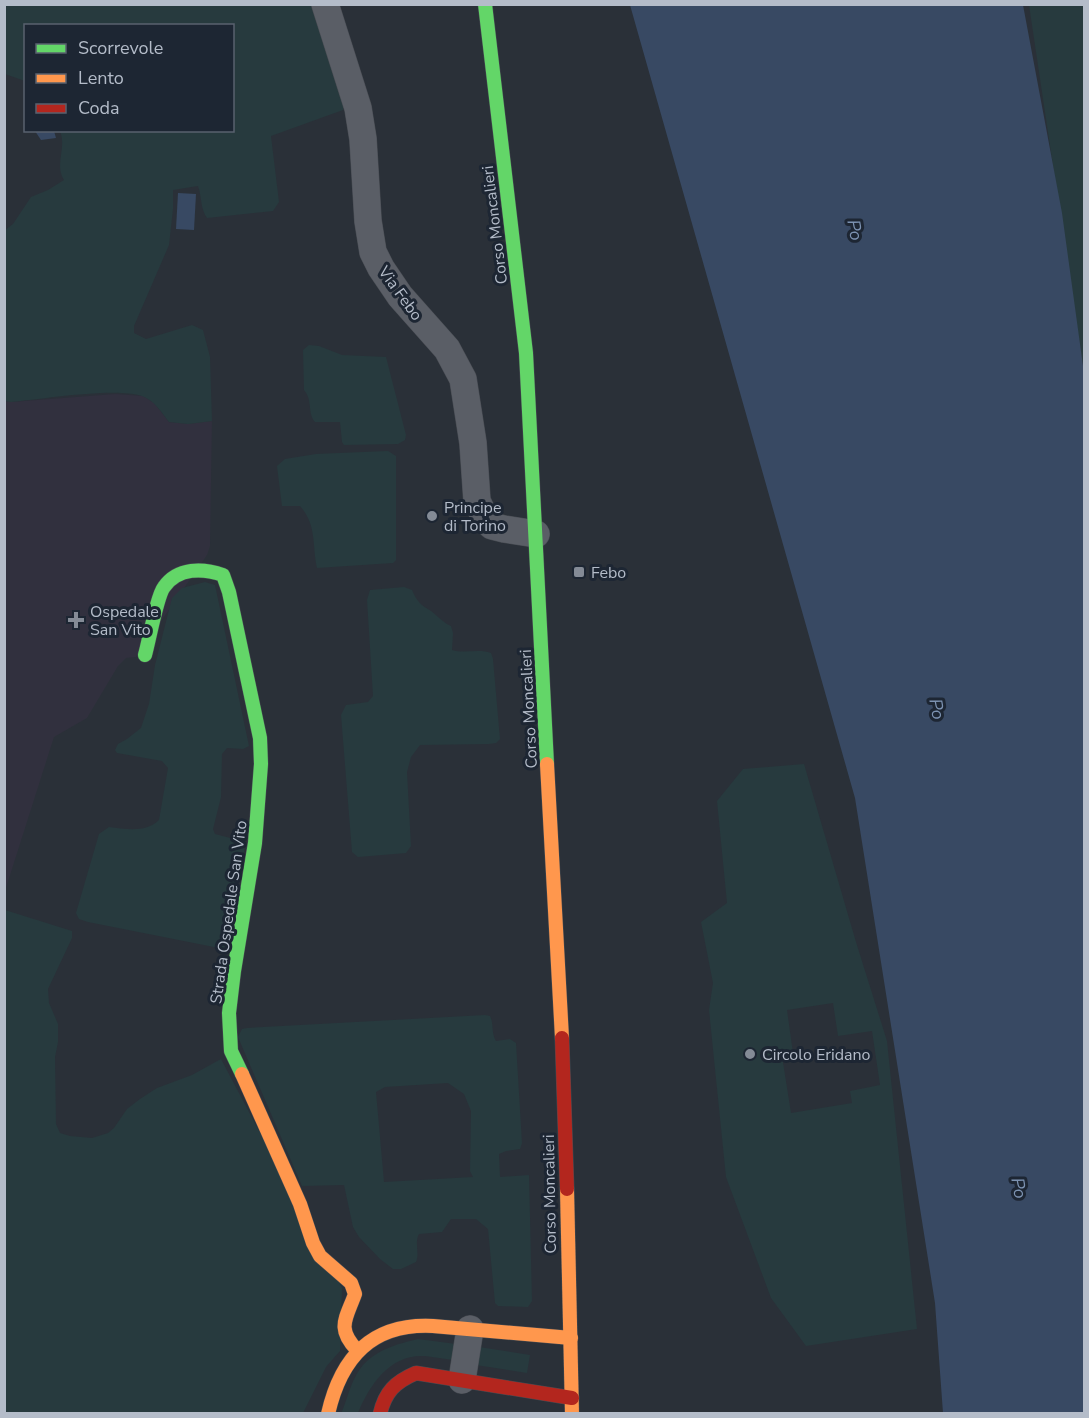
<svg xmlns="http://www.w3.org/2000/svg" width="1089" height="1418" viewBox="0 0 1089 1418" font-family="'Nunito Sans',sans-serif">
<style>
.medical{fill:#31303e}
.green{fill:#273a3e;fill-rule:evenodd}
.water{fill:#384963}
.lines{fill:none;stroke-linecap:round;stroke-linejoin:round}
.street-casing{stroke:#484c53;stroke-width:28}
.fast-casing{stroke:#484c53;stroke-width:15}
.slow-casing{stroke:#484c53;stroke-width:15}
.jam-casing{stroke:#484c53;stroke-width:15}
.street{stroke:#5a5e66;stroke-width:27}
.fast{stroke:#63d668;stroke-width:14}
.slow{stroke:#ff974d;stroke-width:14}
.jam{stroke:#b3261e;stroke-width:14}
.poi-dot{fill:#848b96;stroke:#1d2633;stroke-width:2}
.labels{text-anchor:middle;stroke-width:6;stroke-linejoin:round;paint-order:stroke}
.street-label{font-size:16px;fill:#b4bcc9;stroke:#1d2633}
.poi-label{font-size:16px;fill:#b4bcc9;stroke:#1d2633;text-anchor:start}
.water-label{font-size:18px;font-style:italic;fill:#7c92b1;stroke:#1d2633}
</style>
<rect width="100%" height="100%" fill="#2a3038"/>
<!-- medical -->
<polygon class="medical" points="115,394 143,396 154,403 169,422 188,424 212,421 210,546 207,555 136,657 126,658 118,666 87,718 54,737 5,891 5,401 11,402"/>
<!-- green -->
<g class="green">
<path d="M 5,5 L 315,5 L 346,102 L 343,110 L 271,136 L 279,202 L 273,211 L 207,218 C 200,208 202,197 198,186 L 173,190 L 173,209 L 169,245 L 134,326 L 134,333 L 146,339 L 192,325 L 203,330 L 210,357 L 212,421 L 188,424 L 169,422 C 162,413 154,400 142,396 C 116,387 42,399 11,402 L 5,401 L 4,231 L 13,224 L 31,197 L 48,190 L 64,180 C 54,164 67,148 60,131 L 232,130 L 232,26 L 26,26 L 25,81 L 5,74 Z"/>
<polygon points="1029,5 1084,5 1084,373"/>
<path d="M 309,345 L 319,346 L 342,355 L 386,357 L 406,435 L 405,440 L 398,444 L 344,445 L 342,442 L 340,422 L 315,422 C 307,413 313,400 304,390 L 303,350 Z"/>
<path d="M 388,451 L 396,456 L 396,560 L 393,563 L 317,568 C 312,545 317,525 300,506 L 282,506 L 277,466 L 285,459 L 316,454 Z"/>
<path d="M 205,582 L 215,585 L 249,746 L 243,749 L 227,748 L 222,754 L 221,797 L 213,829 L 215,834 L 238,840 L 245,847 L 224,949 L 88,922 L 79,919 L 76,913 L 99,834 L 109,827 C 126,829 146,833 159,820 L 168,768 L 162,761 L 117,753 L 115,750 L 118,744 L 127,739 L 141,728 L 149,704 L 155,665 L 172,598 L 182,588 Z"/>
<path d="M 404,587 L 412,590 C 417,602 421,605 431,611 C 438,616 442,622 451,626 L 453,633 L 452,650 C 465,654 479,648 491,653 L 493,659 L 500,739 L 496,743 L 489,744 L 420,745 L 411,757 L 407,772 L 411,846 L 406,853 L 358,857 L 352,852 L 341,715 L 346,705 L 368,702 L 373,696 L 367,600 L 370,590 Z"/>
<path d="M 804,764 L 856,942 L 887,1041 L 917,1329 L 806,1346 L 771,1298 L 726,1177 L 709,1010 L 713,983 L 701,922 L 727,903 L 717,801 L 743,769 ZM 833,1003 L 838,1036 L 872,1031 L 880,1085 L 850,1091 L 852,1103 L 791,1113 L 782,1056 L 793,1053 L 787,1010 Z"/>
<polygon points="5,910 72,931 72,938 48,989 49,1003 58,1024 58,1042 55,1057 56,1124 60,1133 70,1136 92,1138 108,1133 114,1128 127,1109 140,1099 157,1088 192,1075 221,1059 342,1288 340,1351 326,1367 303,1413 5,1414"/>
<path d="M 485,1015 L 490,1016 C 494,1024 491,1033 496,1041 L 510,1039 L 516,1043 L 522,1143 L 520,1149 L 506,1151 L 499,1154 L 500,1177 L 529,1175 L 532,1301 L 528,1307 L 498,1306 L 495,1303 L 488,1229 L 476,1219 L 451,1219 L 442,1232 L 419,1234 C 414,1243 420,1253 416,1262 L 401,1269 L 393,1269 L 380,1259 L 359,1237 L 353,1227 L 344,1185 L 302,1186 L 238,1037 L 242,1029 L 247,1028 ZM 448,1083 L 464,1094 L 471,1111 L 470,1171 L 473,1177 L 384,1182 L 376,1092 L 385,1087 Z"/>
<path d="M 418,1339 L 456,1344 L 453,1360 C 444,1359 434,1357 425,1356 C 390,1354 370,1384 358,1413 L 341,1414 C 347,1400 351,1381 360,1369 C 374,1350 397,1344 418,1339 Z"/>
<polygon points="479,1347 530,1355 527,1373 476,1365"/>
</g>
<!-- water -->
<g class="water">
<polygon points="630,5 1023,5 1062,213 1084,373 1084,1413 943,1413 935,1303 855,798"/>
<polygon points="35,131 54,131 56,138 41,140"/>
<polygon points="178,193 196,194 194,230 176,229"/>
</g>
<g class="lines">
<!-- street casing -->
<g class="street-casing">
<g id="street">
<polyline points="325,4 358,108 363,139 368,221 373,252 381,268 400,296 447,349 463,379 473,443 477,501 486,520 492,526 504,529 536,534"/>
<polyline points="462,1380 470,1329"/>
</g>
</g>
<!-- fast casing -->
<g class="fast-casing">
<g id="fast">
<polyline points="485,4 526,353 547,764"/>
<path d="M 145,655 C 149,641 157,596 164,587 C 178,567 203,568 223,575 L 229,592 L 260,738 L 261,764 L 255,843 L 234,971 L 229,1013 L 231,1051 L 242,1074"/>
</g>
</g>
<!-- slow casing -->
<g class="slow-casing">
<g id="slow">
<polyline points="547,764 562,1038"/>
<path d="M 242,1074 L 300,1204 L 313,1243 L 320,1256 L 351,1283 L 355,1294 C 346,1319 336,1328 357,1350"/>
<polyline points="567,1189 572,1414"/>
<path d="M 328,1414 C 341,1357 372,1323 433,1326 L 571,1338"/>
</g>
</g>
<!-- jam casing -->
<g class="jam-casing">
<g id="jam">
<polyline points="562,1038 567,1189"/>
<path d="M 380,1414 C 385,1392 395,1382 416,1373 L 572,1398"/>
</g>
</g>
<!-- street -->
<use href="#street" class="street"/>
<!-- fast -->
<use href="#fast" class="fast"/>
<!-- slow -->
<use href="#slow" class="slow"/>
<!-- jam -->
<use href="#jam" class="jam"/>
</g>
<!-- markers -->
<g class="poi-dot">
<circle cx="432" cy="516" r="6"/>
<rect x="573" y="566" width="12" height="12" rx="3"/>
<path d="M73 611h6v6h6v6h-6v6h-6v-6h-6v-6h6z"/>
<circle cx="750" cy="1054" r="6"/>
</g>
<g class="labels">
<!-- street labels -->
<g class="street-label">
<text transform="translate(494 225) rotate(-97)" y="6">Corso Moncalieri</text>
<text transform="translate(401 293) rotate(54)" y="6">Via Febo</text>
<text transform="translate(528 709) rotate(-93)" y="6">Corso Moncalieri</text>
<text transform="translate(228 912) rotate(-82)" y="6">Strada Ospedale San Vito</text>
<text transform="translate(549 1194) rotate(-91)" y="6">Corso Moncalieri</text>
</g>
<!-- poi labels -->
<g class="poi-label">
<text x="444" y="513">Principe<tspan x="444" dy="18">di Torino</tspan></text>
<text x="591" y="578">Febo</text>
<text x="90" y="617">Ospedale<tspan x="90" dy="18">San Vito</tspan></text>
<text x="762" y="1060">Circolo Eridano</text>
</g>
<!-- water labels -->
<g class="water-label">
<text transform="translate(855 230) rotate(80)" y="6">Po</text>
<text transform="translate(937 709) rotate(80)" y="6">Po</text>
<text transform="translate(1019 1188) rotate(80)" y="6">Po</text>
</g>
</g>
<!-- border -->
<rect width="1089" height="1418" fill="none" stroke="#b4bcc9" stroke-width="12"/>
<!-- legend -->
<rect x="24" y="24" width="210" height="108" fill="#1d2633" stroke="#59626f" stroke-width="1.5"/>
<rect x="36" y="44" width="30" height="9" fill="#63d668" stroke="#59626f" stroke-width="1.5"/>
<text x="78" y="54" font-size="18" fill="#b4bcc9">Scorrevole</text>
<rect x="36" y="74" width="30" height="9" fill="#ff974d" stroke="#59626f" stroke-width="1.5"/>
<text x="78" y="84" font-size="18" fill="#b4bcc9">Lento</text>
<rect x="36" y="104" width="30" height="9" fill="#b3261e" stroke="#59626f" stroke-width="1.5"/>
<text x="78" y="114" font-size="18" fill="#b4bcc9">Coda</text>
</svg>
